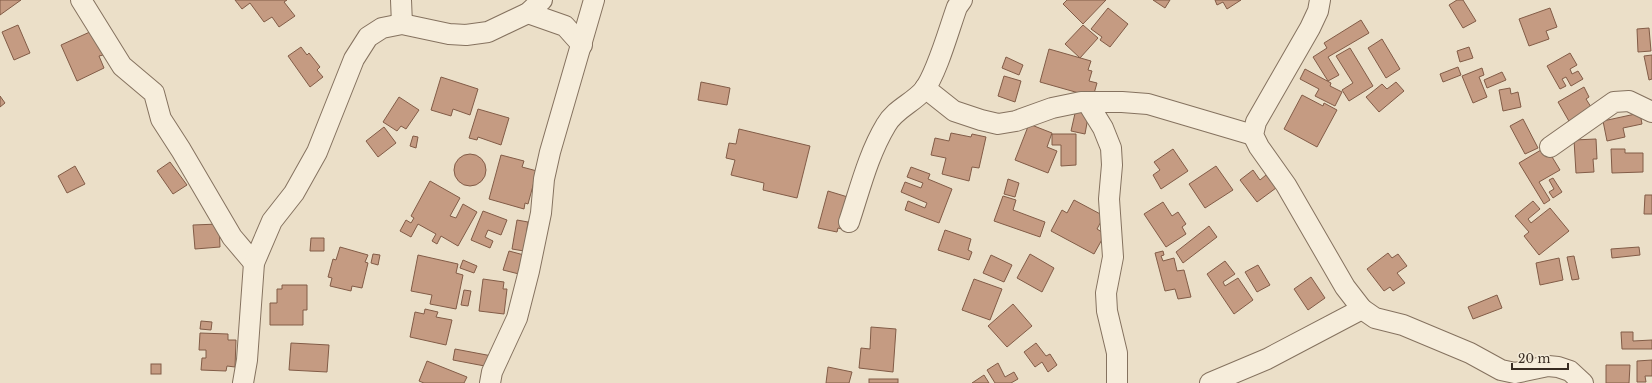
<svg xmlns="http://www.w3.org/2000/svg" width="1652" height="383" viewBox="0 0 1652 383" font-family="'Libre Baskerville',serif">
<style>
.building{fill:#c59b82;stroke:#825c47}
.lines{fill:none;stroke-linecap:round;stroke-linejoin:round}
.minor-casing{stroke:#85725f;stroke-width:22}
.minor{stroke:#f6eddb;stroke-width:20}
</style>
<rect width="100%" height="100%" fill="#ebdfc8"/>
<!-- building -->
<g class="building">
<polygon points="0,0 21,0 0,15"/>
<polygon points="235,0 287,0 284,2 295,16 279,27 272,17 264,22 250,3 242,9"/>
<polygon points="1067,0 1106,0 1083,24 1063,4"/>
<polygon points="1153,0 1170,0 1165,8"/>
<polygon points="1215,0 1241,0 1227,9 1223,2 1217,5"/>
<polygon points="1457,0 1463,0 1476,21 1463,28 1449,5"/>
<polygon points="1108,8 1128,24 1110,47 1100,40 1102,37 1091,29"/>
<polygon points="1550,8 1557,27 1546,31 1549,39 1529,46 1519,19"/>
<polygon points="1361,20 1369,33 1328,57 1339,75 1328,81 1313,57 1327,48 1324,43"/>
<polygon points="18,25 30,53 14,60 2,32"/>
<polygon points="1083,25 1098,38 1080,58 1065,44"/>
<polygon points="1649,28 1651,51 1638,52 1637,29"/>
<polygon points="92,31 103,55 99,56 104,68 77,81 61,45"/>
<polygon points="1382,39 1400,69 1386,78 1368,48"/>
<polygon points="301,47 307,55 309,53 320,67 317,70 323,77 310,87 288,56"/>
<polygon points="1469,47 1473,58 1460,62 1457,51"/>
<polygon points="1350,48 1373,86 1349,101 1342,90 1353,83 1336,56"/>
<polygon points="1049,49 1091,61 1088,70 1092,71 1089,81 1097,83 1093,97 1040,82"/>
<polygon points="1570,53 1577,65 1570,69 1572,74 1578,71 1583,79 1571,86 1566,77 1562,79 1566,86 1560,89 1547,66"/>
<polygon points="1652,55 1652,79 1649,80 1644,56"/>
<polygon points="1006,57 1023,65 1019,75 1002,68"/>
<polygon points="1458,67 1461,75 1443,82 1440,74"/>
<polygon points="1482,68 1484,75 1479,77 1487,97 1473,103 1462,76"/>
<polygon points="1305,69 1331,83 1330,86 1342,92 1335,106 1315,96 1319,89 1300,79"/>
<polygon points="1502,72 1506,80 1487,88 1484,80"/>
<polygon points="1004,76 1021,81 1015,102 998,96"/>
<polygon points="441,77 478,89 470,115 453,109 451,116 431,110"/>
<polygon points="701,82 730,88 727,105 698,100"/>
<polygon points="1396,82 1404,91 1379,112 1366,97 1382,84 1387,89"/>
<polygon points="1584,87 1589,97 1586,99 1591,107 1570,123 1558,102"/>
<polygon points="1510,88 1511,94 1518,92 1521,107 1503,111 1499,90"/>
<polygon points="1302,95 1323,106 1324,103 1337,110 1317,147 1284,129"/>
<polygon points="0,96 5,103 0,107"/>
<polygon points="399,97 419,110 406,129 401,126 397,131 383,122"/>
<polygon points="478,109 509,118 501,145 478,137 477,140 469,138"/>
<polygon points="1076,109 1089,112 1085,134 1071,131"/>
<polygon points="1640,113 1642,124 1623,128 1625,137 1607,141 1603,121"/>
<polygon points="1523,119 1538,148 1525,154 1510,126"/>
<polygon points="1029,124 1052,133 1047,147 1057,151 1048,173 1015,160"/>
<polygon points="384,127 396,143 378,157 366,141"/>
<polygon points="739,129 810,146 797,198 763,190 764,183 731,175 735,160 726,158 729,143 736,144"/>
<polygon points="951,133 971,137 972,134 986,137 979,168 972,167 969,181 942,174 946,158 931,155 935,138 949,141"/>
<polygon points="1052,134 1076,134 1076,165 1061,166 1061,145 1052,145"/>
<polygon points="413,136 418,137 416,148 410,146"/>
<polygon points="1596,139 1597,159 1593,159 1594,172 1576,173 1574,140"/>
<polygon points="1546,147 1560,170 1539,182 1550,200 1544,204 1519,163"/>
<polygon points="1173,149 1188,171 1161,189 1153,175 1160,170 1154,162"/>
<polygon points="1611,149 1625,149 1625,153 1643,153 1643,172 1612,173"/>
<circle cx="470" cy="170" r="16"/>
<polygon points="501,155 524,161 522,167 537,171 528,204 525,203 524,209 489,199"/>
<polygon points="170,162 187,185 173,194 157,171"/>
<polygon points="75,166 85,184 67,193 58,176"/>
<polygon points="1216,166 1233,190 1205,208 1189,184"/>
<polygon points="911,167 930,174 928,179 952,189 939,223 905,210 908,201 925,208 927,203 901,192 905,182 921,188 923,183 907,177"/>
<polygon points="1253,170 1260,180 1266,175 1276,188 1257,202 1240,180"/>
<polygon points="1553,178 1562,192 1553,198 1549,192 1554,189 1549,180"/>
<polygon points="1008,179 1019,183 1015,197 1004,194"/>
<polygon points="430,181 460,198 450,216 456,218 463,204 477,212 458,246 441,236 437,244 432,241 436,234 418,224 411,237 400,231 406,220 411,223 414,218 411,216"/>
<polygon points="828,191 851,198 842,229 838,228 837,232 818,228"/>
<polygon points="1645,195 1652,195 1652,214 1644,214"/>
<polygon points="1003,196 1016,200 1013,210 1045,222 1040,237 994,221"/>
<polygon points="1074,200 1104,216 1097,229 1105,234 1094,254 1051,231 1062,210 1067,213"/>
<polygon points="1533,201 1540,209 1528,219 1531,223 1550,208 1569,231 1539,255 1524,236 1529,232 1515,216"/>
<polygon points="1163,202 1172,216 1178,212 1186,224 1182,227 1186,234 1166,247 1144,214"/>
<polygon points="483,211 507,220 501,235 488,230 485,237 493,241 490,248 471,240"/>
<polygon points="517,220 528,222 524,251 512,249"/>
<polygon points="219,224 220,247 195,249 193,225"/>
<polygon points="1209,226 1217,237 1183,263 1176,252"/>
<polygon points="945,230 971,239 968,250 972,252 969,260 938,250"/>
<polygon points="311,238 324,238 324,251 310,251"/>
<polygon points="340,247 368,255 365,262 368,263 362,288 352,286 351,291 330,286 332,278 328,277 333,259 336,260"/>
<polygon points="1639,247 1640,255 1612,258 1611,249"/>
<polygon points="509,251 524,255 519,274 503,270"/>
<polygon points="1163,251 1164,255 1161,256 1163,261 1174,258 1177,271 1184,270 1191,297 1178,299 1175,289 1165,291 1155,253"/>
<polygon points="1388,253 1392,258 1398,254 1407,266 1397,273 1405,283 1393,291 1390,287 1384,291 1367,269"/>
<polygon points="373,254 380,255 378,265 371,263"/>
<polygon points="1030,254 1054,268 1042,292 1017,278"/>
<polygon points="418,255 458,264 456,273 463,275 456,309 430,304 432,295 411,291"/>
<polygon points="991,255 1012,265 1004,282 983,273"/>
<polygon points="1574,256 1579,279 1572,280 1567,257"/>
<polygon points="1559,258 1563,280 1540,285 1536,263"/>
<polygon points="463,260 477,266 474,273 460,268"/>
<polygon points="1225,261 1235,274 1223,282 1225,286 1238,278 1253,300 1234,314 1207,274"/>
<polygon points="1258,265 1270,285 1257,292 1245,272"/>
<polygon points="1311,277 1325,298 1308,310 1294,289"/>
<polygon points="483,279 504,282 503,289 507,289 504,314 479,311"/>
<polygon points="974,279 1002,289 990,320 962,310"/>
<polygon points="282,285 307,285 307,310 303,310 303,325 270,325 270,303 277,303 277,289 282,289"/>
<polygon points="464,290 471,291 468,306 461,305"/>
<polygon points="1497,295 1502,308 1473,319 1468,307"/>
<polygon points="1013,304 1032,326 1007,347 988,326"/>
<polygon points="425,309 438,312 436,317 452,320 446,345 410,337 415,312 424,314"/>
<polygon points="201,321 212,322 211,330 200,329"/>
<polygon points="871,327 896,329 893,372 859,368 861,348 870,349"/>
<polygon points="1621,332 1633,332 1633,341 1652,340 1652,349 1622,349"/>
<polygon points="200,333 228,334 228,340 236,340 235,367 227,366 226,371 201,370 202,358 206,358 206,350 199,350"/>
<polygon points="291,343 329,345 327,372 289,370"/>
<polygon points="1036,343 1046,356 1050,354 1057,365 1048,372 1042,362 1035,367 1024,352"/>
<polygon points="455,349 492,356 490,367 453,360"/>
<polygon points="1652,360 1652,376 1645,376 1646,382 1637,382 1637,361"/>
<polygon points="427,361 467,377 464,383 424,383 419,381"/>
<polygon points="998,363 1005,377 1014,372 1018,379 1011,383 995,383 987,370"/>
<rect x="151" y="364" width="10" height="10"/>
<polygon points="1606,365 1630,365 1629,383 1606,383"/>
<polygon points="828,367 852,372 849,383 826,383"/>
<polygon points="984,375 989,383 972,383"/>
<rect x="869" y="379" width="29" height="4"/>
</g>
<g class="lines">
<!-- minor casing -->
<g class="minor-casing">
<g id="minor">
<polyline points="81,0 122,66 154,93 161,119 181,150 232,237 254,263"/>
<polyline points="401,0 402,24"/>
<polyline points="1320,0 1318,11 1310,28 1256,122 1253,135 1259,147 1286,185 1345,287 1362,309 1375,318 1403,325 1470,353 1501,370 1515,373 1548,366 1558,367 1570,371 1583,383"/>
<polyline points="528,13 565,26 582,45"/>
<polyline points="925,88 954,111 981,120 998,124 1016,121 1052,108 1081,102 1122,102 1148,104 1253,135"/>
<polyline points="1087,102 1103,128 1111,148 1112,165 1109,199 1113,257 1106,293 1107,311 1117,353 1117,383"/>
<polyline points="1550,147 1614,102 1629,101 1652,112"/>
<path d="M 849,222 C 860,189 868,155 886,125 C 895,109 913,103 924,90 C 937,73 949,29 957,7 L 962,0"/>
<polyline points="243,383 247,360 254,263 272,221 294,193 317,152 354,59 368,37 382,28 402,24 449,34 466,35 488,32 528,13 542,0"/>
<polyline points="490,383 492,372 517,318 529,271 541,213 544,179 550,152 594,0"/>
<polyline points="1210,383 1267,359 1362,309"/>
</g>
</g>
<!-- minor -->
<use href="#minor" class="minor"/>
</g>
<!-- scale -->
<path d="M1512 363v6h56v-6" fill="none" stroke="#372b21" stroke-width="2"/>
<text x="1518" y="363" font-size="12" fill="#372b21" stroke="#f3ead7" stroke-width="3" paint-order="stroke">20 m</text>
</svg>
